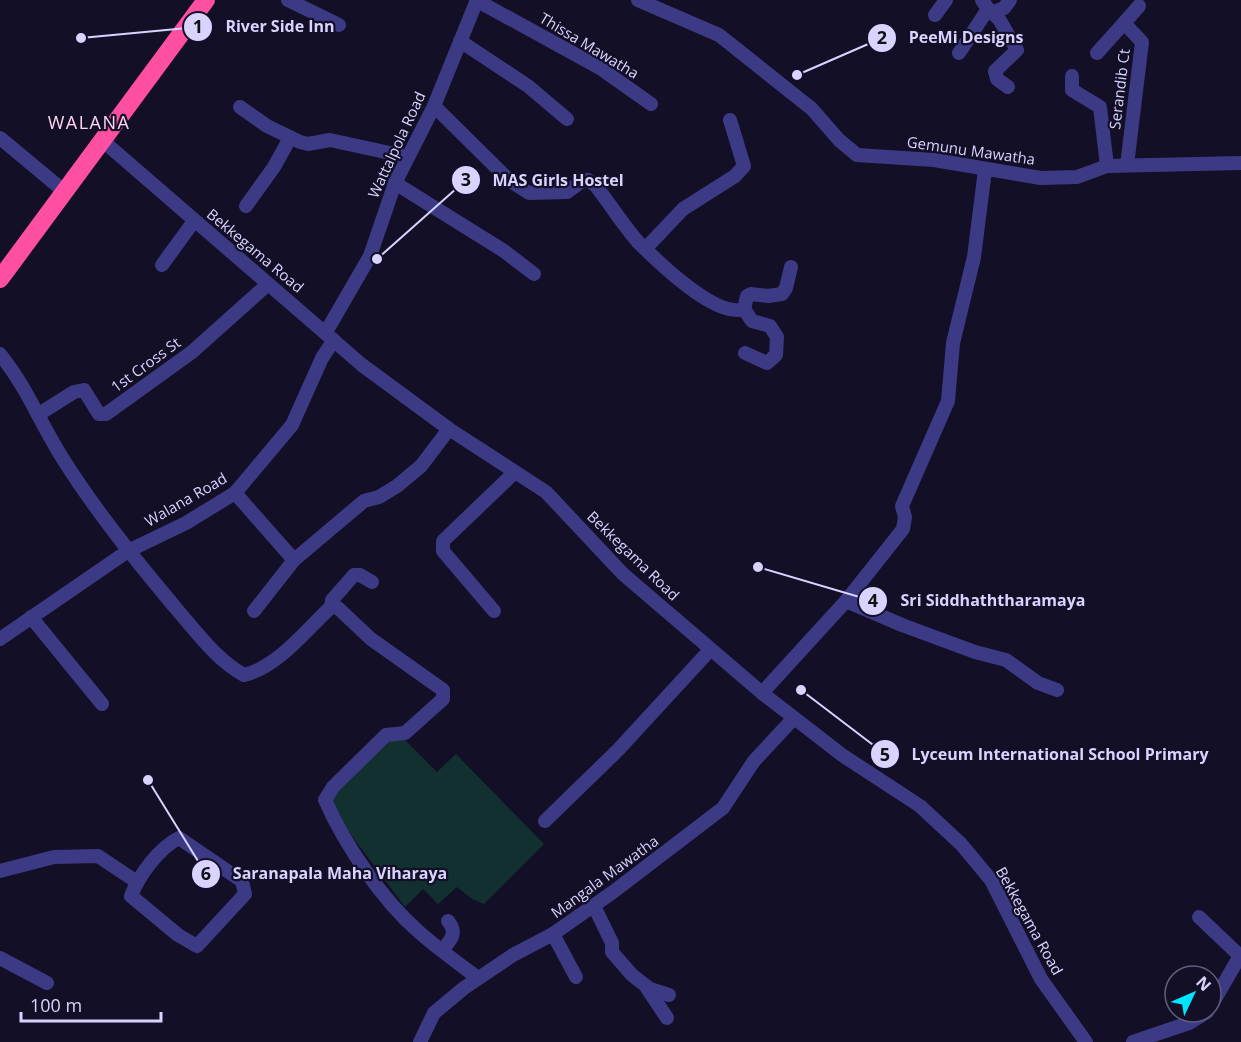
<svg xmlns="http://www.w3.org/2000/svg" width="1241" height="1042" viewBox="0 0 1241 1042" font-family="'Open Sans',sans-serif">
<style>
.green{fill:#12302f}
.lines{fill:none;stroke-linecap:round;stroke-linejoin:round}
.minor{stroke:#3d3a85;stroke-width:14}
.highway{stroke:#ff4fa3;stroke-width:18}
.labels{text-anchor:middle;stroke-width:4.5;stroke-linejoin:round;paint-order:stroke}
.street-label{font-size:15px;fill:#d9d4ff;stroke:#130f26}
.quarter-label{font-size:18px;letter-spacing:1.5px;fill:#ffd6f0;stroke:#130f26}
.leader{fill:none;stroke:#d9d4ff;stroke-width:2}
.callout-dot{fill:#d9d4ff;stroke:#130f26;stroke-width:2}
.mark-label{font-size:18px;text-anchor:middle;font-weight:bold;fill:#111}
.callout-label{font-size:16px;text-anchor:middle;font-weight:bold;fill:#d9d4ff;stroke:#130f26;stroke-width:4.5;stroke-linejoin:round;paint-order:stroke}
</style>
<rect width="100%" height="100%" fill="#130f26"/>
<!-- green -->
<polygon class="green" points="397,732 437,772 456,754 544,844 484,904 472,899 457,887 438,904 423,889 405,907 331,808 331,798"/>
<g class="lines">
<!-- minor -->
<g class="minor">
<polyline points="288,0 339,25"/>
<polyline points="476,0 600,68 651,104"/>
<polyline points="638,0 719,35 812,109 839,140 857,155 934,160 1041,178 1077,177 1107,166 1241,163"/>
<polyline points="988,9 999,19 1017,50 995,71 997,79 1008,87"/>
<polyline points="988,9 994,12 1004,8 1010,0"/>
<polyline points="935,15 946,0"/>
<polyline points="460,41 528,86 567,119"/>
<polyline points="959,53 988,9 982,0"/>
<polyline points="1097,53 1124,23"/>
<polyline points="1072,76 1072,90 1100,107 1107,166"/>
<path d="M 434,106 L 509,180 L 529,193 L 567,192 L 582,181 L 588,180 L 596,186 C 610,204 623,225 638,242 C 657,261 716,319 744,309 L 747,296 L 751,294 L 768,296 L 782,294 L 786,288 L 791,267"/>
<polyline points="240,107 267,126 300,142 308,144 330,140 408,157"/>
<polyline points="0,138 65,192"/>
<polyline points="103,141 362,365 449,429 546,492 623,574 762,693 842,755 920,806 961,844 991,880 1041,979 1086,1042"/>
<polyline points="1127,165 1142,42 1124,23 1139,6"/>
<polyline points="395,183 504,251 534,274"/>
<polyline points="246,206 274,167 290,138"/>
<polyline points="646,248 683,209 735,176 744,166 730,120"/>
<polyline points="162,265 194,221"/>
<polyline points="744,309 752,321 770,326 777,337 776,355 767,363 745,353"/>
<polyline points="326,332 370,256 395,183 434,106 477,0"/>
<path d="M 0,354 C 28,389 40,423 63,459 C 97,513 138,563 179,612 C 198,634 218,661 244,675 C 278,667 306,630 331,607 L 338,608 L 371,639 L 443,690 L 443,699 L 405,733 L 386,735 L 333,787 L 325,800 C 345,845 382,900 419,932 C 437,948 458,963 478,978"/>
<polyline points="39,414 74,392 84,390 99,414 106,414 192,352 268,284"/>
<polyline points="235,493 294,560 364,501 379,497 397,486 421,466 449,429"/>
<polyline points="846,601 902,625 975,652 1006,660 1038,683 1057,690"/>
<polyline points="331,607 332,600 354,575 360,575 372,582"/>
<polyline points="254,611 294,560"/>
<polyline points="494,611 443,551 443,541 515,472"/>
<polyline points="31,617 102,704"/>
<polyline points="0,639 128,551 186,523 235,493 292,425 322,358 334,340"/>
<polyline points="762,693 846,601 903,529 905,517 902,506 948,401 953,343 974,257 985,170"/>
<polyline points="545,821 618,750 710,650"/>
<path d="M 179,838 L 242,881 L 245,894 L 197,946 L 178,935 L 131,896 C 139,875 159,848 179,838 Z"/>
<polyline points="0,871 54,857 98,856 137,882"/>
<polyline points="594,906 612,943 612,952 632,975 650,989 669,995"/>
<polyline points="1199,917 1240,956"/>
<polyline points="553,934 576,977"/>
<path d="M 442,950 C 451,940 458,933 448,921"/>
<polyline points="0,958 47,983"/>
<polyline points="647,988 667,1018"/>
<polyline points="1211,1006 1241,954"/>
<polyline points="420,1042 434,1013 464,988 513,955 553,934 613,892 723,808 754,761 794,718"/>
<polyline points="1133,1042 1189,1023 1207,1012"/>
</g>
<!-- highway -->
<polyline class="highway" points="0,279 206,0"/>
</g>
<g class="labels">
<!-- street labels -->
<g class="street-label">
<text transform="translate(589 46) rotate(31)" y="5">Thissa Mawatha</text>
<text transform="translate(1120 89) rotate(-83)" y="5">Serandib Ct</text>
<text transform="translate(397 145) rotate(-65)" y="5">Wattalpola Road</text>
<text transform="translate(971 151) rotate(8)" y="5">Gemunu Mawatha</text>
<text transform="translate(255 251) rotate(40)" y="5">Bekkegama Road</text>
<text transform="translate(146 365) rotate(-36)" y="5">1st Cross St</text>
<text transform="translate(186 500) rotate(-30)" y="5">Walana Road</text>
<text transform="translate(633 556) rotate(44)" y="5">Bekkegama Road</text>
<text transform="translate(605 877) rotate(-36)" y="5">Mangala Mawatha</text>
<text transform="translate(1029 921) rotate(61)" y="5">Bekkegama Road</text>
</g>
<!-- quarter labels -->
<g class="quarter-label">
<text x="89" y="129">WALANA</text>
</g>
</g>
<!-- callouts -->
<path class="leader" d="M81 38L198 27M797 75L882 38M377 259L466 180M758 567L873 601M801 690L885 754M148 780L206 874"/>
<g class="callout-dot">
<circle cx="81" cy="38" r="6"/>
<circle cx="797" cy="75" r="6"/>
<circle cx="377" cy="259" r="6"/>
<circle cx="758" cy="567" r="6"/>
<circle cx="801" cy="690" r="6"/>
<circle cx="148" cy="780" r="6"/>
<circle cx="198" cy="27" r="15"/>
<circle cx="882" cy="38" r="15"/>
<circle cx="466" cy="180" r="15"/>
<circle cx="873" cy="601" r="15"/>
<circle cx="885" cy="754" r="15"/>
<circle cx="206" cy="874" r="15"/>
</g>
<g class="mark-label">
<text x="198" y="33">1</text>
<text x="882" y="44">2</text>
<text x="466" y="186">3</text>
<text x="873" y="607">4</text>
<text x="885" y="761">5</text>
<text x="206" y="880">6</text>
</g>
<g class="callout-label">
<text x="280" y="32">River Side Inn</text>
<text x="966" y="43">PeeMi Designs</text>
<text x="558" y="186">MAS Girls Hostel</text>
<text x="993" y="606">Sri Siddhaththaramaya</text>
<text x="1060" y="760">Lyceum International School Primary</text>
<text x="340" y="879">Saranapala Maha Viharaya</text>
</g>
<!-- north arrow -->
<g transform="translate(1193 994) rotate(46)"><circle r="28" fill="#130f26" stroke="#625e7d" stroke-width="1.5"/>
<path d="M0-4.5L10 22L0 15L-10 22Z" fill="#00e5ff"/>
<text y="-9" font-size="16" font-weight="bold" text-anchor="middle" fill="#d9d4ff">N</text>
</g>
<!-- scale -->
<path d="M21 1012v9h140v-9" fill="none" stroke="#d9d4ff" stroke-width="3"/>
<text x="30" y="1012" font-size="18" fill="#d9d4ff" stroke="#130f26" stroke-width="4.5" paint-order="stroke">100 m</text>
</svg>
